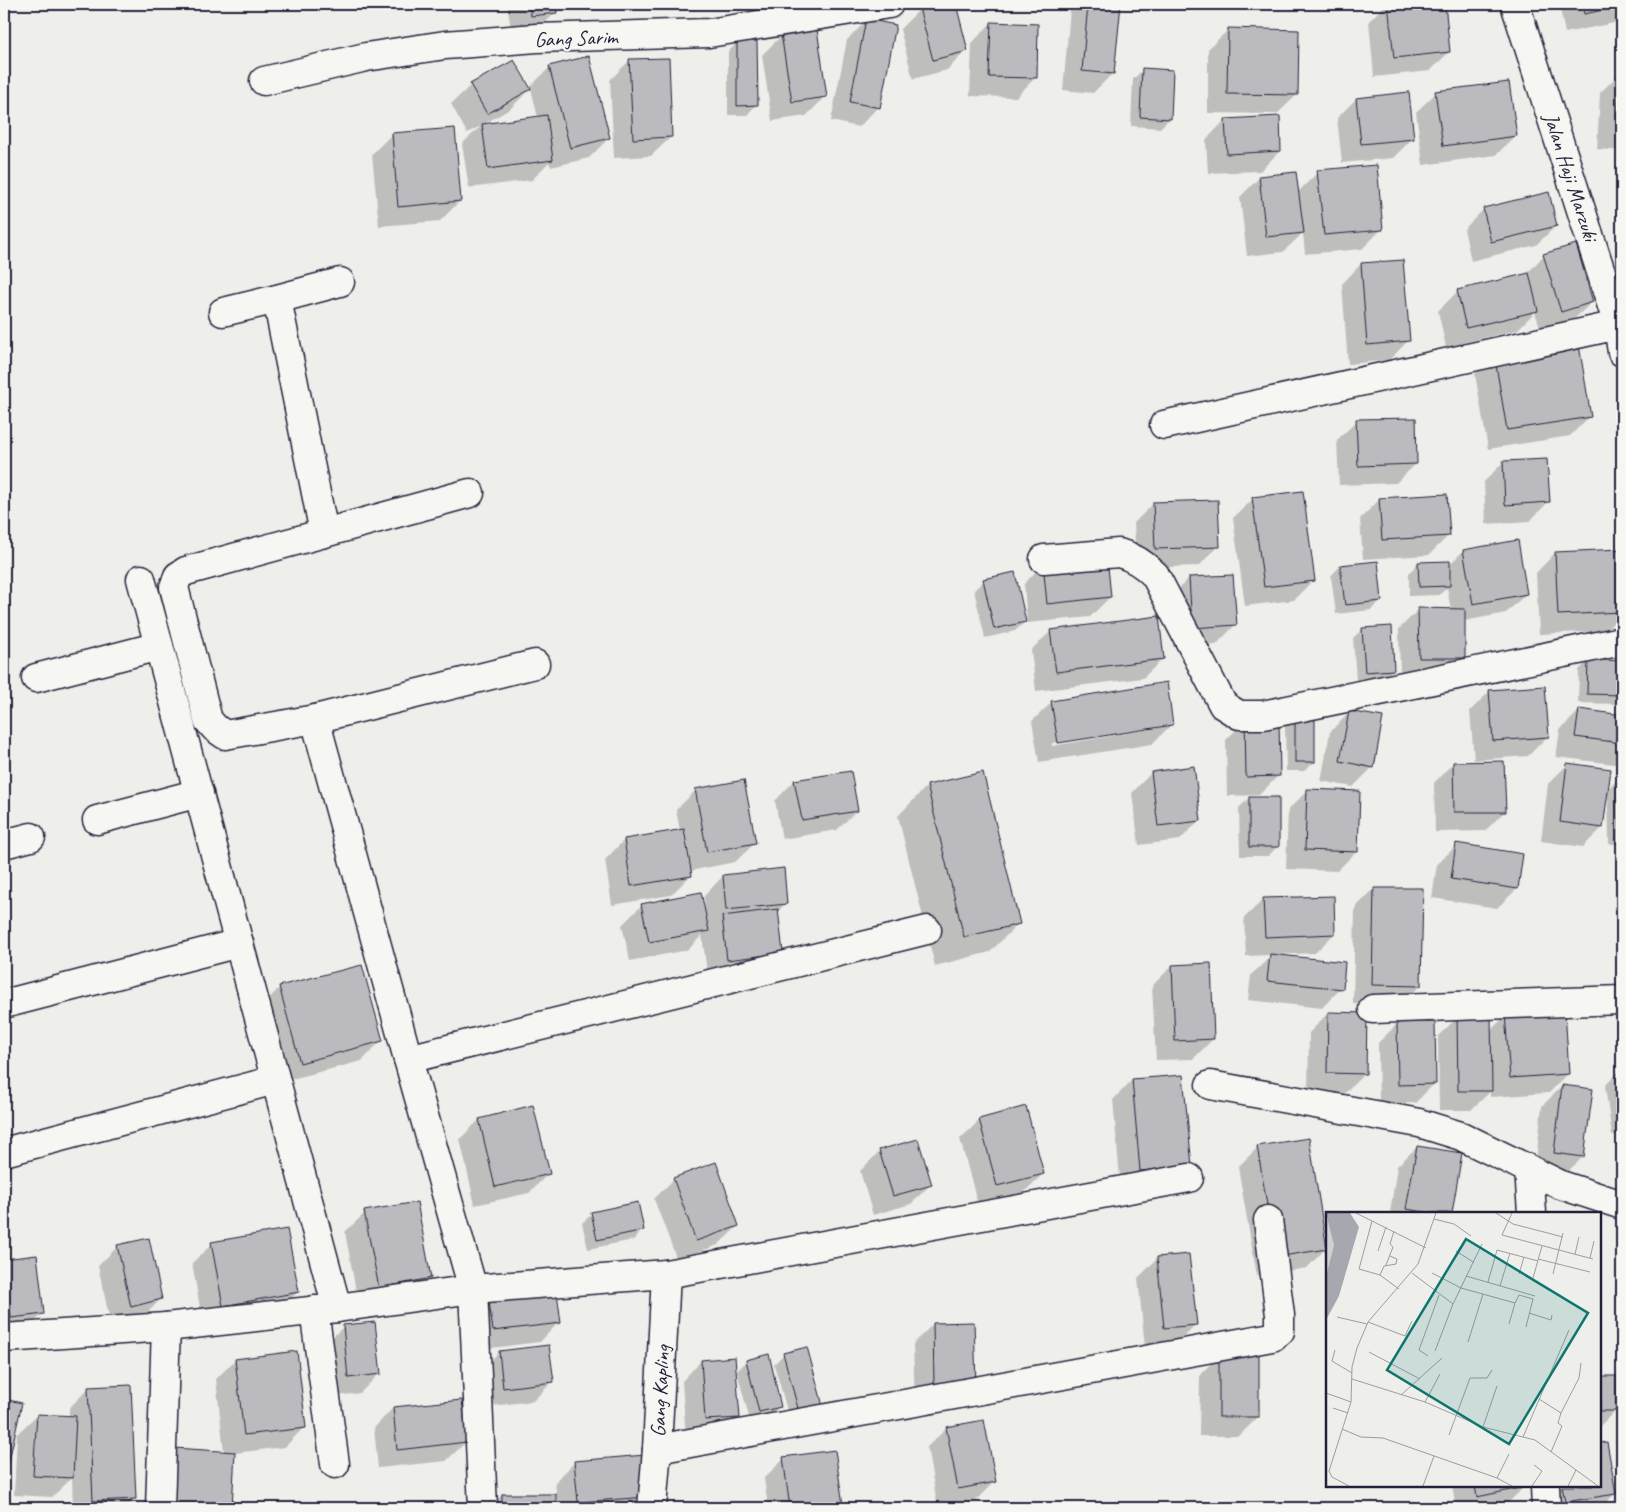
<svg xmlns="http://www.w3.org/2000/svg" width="1626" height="1512" viewBox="0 0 1626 1512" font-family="Caveat,sans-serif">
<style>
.shadow{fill:#0003;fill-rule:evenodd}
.building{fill:#bbbbbf;stroke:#22223b}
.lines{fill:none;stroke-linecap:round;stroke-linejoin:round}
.minor-casing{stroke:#22223b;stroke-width:31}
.minor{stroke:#f6f6f2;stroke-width:28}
.labels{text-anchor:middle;stroke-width:4.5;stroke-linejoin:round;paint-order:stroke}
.street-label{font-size:21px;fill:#22223b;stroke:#f6f6f2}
.inset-road{fill:none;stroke:#9c9ca5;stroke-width:1}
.view{fill:#0f766e;fill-opacity:0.15;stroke:#0f766e;stroke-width:2.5}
.inset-edge{fill:none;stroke:#22223b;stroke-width:2.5}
</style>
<rect width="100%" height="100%" fill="#eeeeeb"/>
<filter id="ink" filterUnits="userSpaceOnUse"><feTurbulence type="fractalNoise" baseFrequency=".02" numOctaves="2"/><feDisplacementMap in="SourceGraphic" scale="10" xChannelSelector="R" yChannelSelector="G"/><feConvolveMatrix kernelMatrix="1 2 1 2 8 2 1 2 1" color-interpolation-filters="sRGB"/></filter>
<g filter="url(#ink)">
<!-- shadow -->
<g class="shadow">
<polygon points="507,4 555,4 556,12 536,32 512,35"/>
<polygon points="941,4 954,4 966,51 947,70 913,79 900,29 920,9"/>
<polygon points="1077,4 1119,4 1113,73 1093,93 1063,90 1070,10"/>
<polygon points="1271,4 1320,4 1272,9"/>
<polygon points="1386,4 1444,4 1449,52 1430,71 1374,77 1369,21"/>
<polygon points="1559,4 1622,4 1622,15 1614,23 1565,33"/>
<polygon points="867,20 878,107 859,127 831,121 847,40"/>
<polygon points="991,23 1035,78 1016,97 970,96 972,43"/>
<polygon points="1228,30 1297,95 1277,114 1208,113 1208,49"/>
<polygon points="782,35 825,97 806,116 772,121 762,55"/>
<polygon points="738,42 756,105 747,115 728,115 728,52"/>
<polygon points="630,60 671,137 651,156 614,158 610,80"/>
<path d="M 550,67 L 609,138 L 589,158 L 551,167 L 549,162 L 532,180 L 469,188 L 462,144 L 481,126 L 467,133 L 451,104 L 471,85 L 529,88 ZM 531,88 L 538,118 L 482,125 L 510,109 Z"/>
<polygon points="1143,70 1170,118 1160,128 1131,126 1133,79"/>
<polygon points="1620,73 1622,73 1622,151 1597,149 1600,93"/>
<polygon points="1436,93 1516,135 1496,155 1423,165 1416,112"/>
<polygon points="1356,99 1413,138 1393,158 1342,163 1337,118"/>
<polygon points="1225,120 1280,151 1260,171 1208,173 1206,140"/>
<polygon points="392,134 460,201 440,221 379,226 372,154"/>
<polygon points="1318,172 1381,230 1362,249 1305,254 1303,233 1283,252 1247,256 1240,197 1260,177 1298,192"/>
<polygon points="1548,194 1556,226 1536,245 1471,261 1464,229 1483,210"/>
<polygon points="1544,255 1592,302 1572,321 1541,330 1535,312 1517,330 1446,347 1438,311 1457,292 1525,276"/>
<polygon points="1361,264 1408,341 1389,360 1348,364 1342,284"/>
<polygon points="1495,354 1590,416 1570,436 1488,449 1475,374"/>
<polygon points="1357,421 1416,464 1396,483 1339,485 1337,440"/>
<polygon points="1503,462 1549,501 1530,521 1486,524 1484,482"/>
<polygon points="1253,499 1313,580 1294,600 1245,606 1233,518"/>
<polygon points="1380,499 1449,535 1429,555 1363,559 1360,519"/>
<polygon points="1153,504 1218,546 1199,566 1136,568 1134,523"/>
<polygon points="1622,550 1622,614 1605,631 1539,634 1536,573 1555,553"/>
<polygon points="1463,551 1526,594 1506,613 1464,621 1464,657 1444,677 1400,677 1399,629 1419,609 1451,610 1447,588 1439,595 1409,596 1409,573 1418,563 1448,566"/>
<polygon points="1043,564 1110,597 1090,617 1027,623 1024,584"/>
<polygon points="1340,566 1381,600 1371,610 1336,614 1331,576"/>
<polygon points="1189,578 1235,625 1216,645 1173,647 1170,598"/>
<polygon points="984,581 1025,622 1015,631 985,638 974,590"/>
<polygon points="1363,629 1393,670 1383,679 1356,681 1353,638"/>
<polygon points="1051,631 1163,659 1143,678 1036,691 1031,650"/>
<polygon points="1588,661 1622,662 1622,699 1617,704 1578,703 1579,670"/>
<polygon points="1490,691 1547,737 1528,756 1474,760 1470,711"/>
<path d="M 1052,702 L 1172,724 L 1152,744 L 1039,762 L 1032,721 ZM 1152,727 L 1152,729 L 1052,746 L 1052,743 Z"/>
<polygon points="1579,711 1622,716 1622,765 1556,757 1560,730"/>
<polygon points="1350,712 1373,767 1353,787 1321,781 1330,732"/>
<polygon points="1295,716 1314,762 1304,771 1286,771 1285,725"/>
<polygon points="1246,720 1279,775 1259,795 1227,796 1226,740"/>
<polygon points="1453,763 1504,812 1485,831 1435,832 1434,783"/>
<polygon points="1568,764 1607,790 1622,775 1622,844 1609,844 1608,793 1607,793 1602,828 1583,847 1541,841 1548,784"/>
<polygon points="1151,773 1200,820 1180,840 1139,845 1132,793"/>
<polygon points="982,774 1019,923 990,952 935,966 898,816 927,786"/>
<polygon points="794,781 856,811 837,830 782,839 775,801"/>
<polygon points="696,790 755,843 735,862 690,871 690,876 671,895 612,905 605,860 624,840 680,831 676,810"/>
<polygon points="1308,790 1357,851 1337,871 1286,869 1288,810"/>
<polygon points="1249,798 1278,846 1268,856 1240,856 1239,808"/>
<polygon points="1457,845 1517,889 1497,908 1432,898 1437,864"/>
<polygon points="723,876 786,903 777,912 782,952 708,979 702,935 688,950 630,961 622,925 642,905 705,910 704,896"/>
<polygon points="1374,889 1420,986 1400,1005 1353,1004 1355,908"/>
<polygon points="1264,899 1334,934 1315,953 1276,955 1341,988 1322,1008 1248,1000 1251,975 1272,955 1246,956 1244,918"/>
<polygon points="1172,966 1213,1039 1193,1059 1156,1060 1152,986"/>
<polygon points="280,987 381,1041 362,1061 280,1082 261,1007"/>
<polygon points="1328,1013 1364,1074 1345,1093 1308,1092 1309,1033"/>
<polygon points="1506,1015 1568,1074 1549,1093 1490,1097 1490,1092 1471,1110 1439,1110 1438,1036 1458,1017 1490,1031"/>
<polygon points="1397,1024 1435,1083 1415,1103 1379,1104 1378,1043"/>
<polygon points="1622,1068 1622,1135 1612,1136 1605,1086"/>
<polygon points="1132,1080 1190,1166 1121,1190 1113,1100"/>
<polygon points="1562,1086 1583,1157 1563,1176 1535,1172 1542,1106"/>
<polygon points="479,1120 548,1174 529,1193 475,1205 460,1139"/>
<polygon points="980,1120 1043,1174 1023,1193 978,1205 960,1139"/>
<polygon points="1258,1147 1326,1248 1307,1268 1257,1276 1238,1167"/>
<polygon points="1417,1147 1460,1154 1450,1213 1390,1213 1397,1166"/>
<polygon points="880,1151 930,1185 911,1204 873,1215 860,1171"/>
<polygon points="674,1179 738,1226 718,1245 677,1260 654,1199"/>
<polygon points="365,1213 430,1278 410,1298 359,1307 345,1232"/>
<polygon points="592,1214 643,1230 633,1240 588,1249 582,1223"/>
<polygon points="212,1244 298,1292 278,1311 203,1324 192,1263"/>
<polygon points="118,1246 161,1299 141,1319 111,1325 98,1266"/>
<polygon points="36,1256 43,1313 24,1333 4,1335 4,1261"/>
<polygon points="1158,1258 1195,1325 1176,1344 1145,1347 1138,1278"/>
<polygon points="490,1302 559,1322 540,1342 474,1350 470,1321"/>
<polygon points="933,1324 955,1404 915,1405 913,1344"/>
<polygon points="344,1326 379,1374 360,1393 329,1397 324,1346"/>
<polygon points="499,1352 553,1381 533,1401 484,1407 480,1372"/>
<polygon points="784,1354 822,1406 790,1421 774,1364"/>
<polygon points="1219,1355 1258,1417 1239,1436 1199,1436 1200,1375"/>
<polygon points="235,1360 304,1427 285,1447 234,1453 231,1508 153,1508 224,1452 216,1379"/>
<polygon points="701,1361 739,1417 719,1437 686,1439 682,1381"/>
<polygon points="747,1361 780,1406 770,1416 750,1421 737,1371"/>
<polygon points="1600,1377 1615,1377 1615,1411 1600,1426"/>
<polygon points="88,1389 135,1499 126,1508 73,1508 72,1478 52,1497 14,1495 17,1434 37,1415 69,1417 69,1408"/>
<polygon points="4,1400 20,1404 4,1477"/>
<polygon points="393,1408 466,1442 446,1461 378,1468 374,1428"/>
<polygon points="947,1428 994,1482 975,1501 938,1508 927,1447"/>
<polygon points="1606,1443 1615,1494 1600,1508 1543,1508 1539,1486 1600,1486 1600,1444"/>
<polygon points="784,1459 842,1505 838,1508 768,1508 764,1478"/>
<polygon points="575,1462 647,1496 635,1508 558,1508 555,1482"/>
<polygon points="1452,1486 1524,1486 1524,1487 1504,1507 1496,1508 1456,1508"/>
<polygon points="502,1495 555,1495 555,1508 489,1508"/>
</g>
<!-- building -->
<g class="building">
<polygon points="529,4 556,4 557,13 531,16"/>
<polygon points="936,4 956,4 968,51 933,60 919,8"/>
<polygon points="1088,4 1121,4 1114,74 1082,71"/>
<polygon points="1388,4 1445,4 1450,52 1394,58"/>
<polygon points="1582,4 1622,4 1622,6 1584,14"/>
<polygon points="866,19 896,25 880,108 850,102"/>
<polygon points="991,22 1038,24 1037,78 989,77"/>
<polygon points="1228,28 1299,30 1298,95 1227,94"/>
<polygon points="817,29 827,97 792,102 781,34"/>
<polygon points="737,41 757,41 758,105 737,106"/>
<polygon points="589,56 610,138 570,148 549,66"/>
<polygon points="669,58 672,137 633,139 629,59"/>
<polygon points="514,60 531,89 487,114 470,84"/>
<polygon points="1142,68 1173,70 1171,119 1140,117"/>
<polygon points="1619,72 1622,72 1622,131 1617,130"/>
<polygon points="1509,82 1517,136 1443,146 1435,91"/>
<polygon points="1409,92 1414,139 1361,144 1356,98"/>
<polygon points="547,115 553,160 488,169 482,124"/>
<polygon points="1280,116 1281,151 1227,154 1225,119"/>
<polygon points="455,128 461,201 398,207 392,133"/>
<polygon points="1377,165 1383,230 1324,235 1317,170"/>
<polygon points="1296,172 1304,233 1266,237 1259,176"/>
<polygon points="1549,192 1557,226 1491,242 1483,208"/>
<polygon points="1576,244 1593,302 1561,312 1543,254"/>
<polygon points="1403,260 1410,341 1367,345 1361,263"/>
<polygon points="1529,273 1538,311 1466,328 1457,290"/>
<polygon points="1578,339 1591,417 1507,430 1494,353"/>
<polygon points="1416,418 1417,464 1358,466 1356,419"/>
<polygon points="1547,459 1550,502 1505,505 1503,461"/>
<polygon points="1303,491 1315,581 1264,587 1252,497"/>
<polygon points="1447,494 1450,536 1382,540 1379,498"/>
<polygon points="1218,500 1220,547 1155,549 1153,502"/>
<polygon points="1518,540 1527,594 1473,604 1463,550"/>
<polygon points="1622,549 1622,612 1558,615 1555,552"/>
<polygon points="1107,557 1111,597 1047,604 1043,563"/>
<polygon points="1378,561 1382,601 1345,605 1340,565"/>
<polygon points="1450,561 1450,586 1419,587 1418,562"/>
<polygon points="1015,572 1026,622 994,629 983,579"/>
<polygon points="1233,575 1237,625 1192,628 1189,577"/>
<polygon points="1418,608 1465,609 1465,658 1419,658"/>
<polygon points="1159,616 1164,659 1056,672 1050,630"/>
<polygon points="1392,626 1394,670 1365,672 1362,628"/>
<polygon points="1588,659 1622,661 1622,695 1587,694"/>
<polygon points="1167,682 1173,725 1058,743 1051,701"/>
<polygon points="1545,686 1549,737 1493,741 1489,690"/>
<polygon points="1579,709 1622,715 1622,743 1575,737"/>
<polygon points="1349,711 1383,717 1374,768 1340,761"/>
<rect x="1295" y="714" width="20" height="48"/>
<polygon points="1245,719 1279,719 1280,776 1246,777"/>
<polygon points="1504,761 1506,812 1454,812 1453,762"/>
<polygon points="1567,763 1611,769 1603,828 1560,822"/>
<polygon points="1194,766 1201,821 1158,826 1151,772"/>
<polygon points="851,771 858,811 802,820 794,780"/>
<polygon points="983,772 1020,924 964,937 927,785"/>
<polygon points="744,780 756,843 707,852 695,789"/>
<polygon points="1307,789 1360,791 1358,852 1305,850"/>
<rect x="1249" y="797" width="30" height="50"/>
<polygon points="684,829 692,876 631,886 624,839"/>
<polygon points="1456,843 1523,854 1518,889 1451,879"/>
<polygon points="784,868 787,904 726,910 723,875"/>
<polygon points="1374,888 1423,888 1421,986 1372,985"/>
<polygon points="701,892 709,931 649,942 641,904"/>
<polygon points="1334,896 1335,934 1265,937 1263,898"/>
<polygon points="778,909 783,953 727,960 722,916"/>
<polygon points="1270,954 1345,962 1343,989 1267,981"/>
<polygon points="1211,963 1214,1039 1175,1041 1172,965"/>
<polygon points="362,965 383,1041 300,1063 279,986"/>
<polygon points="1565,1010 1569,1074 1510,1078 1505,1014"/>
<polygon points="1328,1012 1367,1013 1366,1074 1327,1073"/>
<polygon points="1457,1015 1491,1015 1492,1091 1458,1091"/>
<polygon points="1397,1022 1435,1022 1436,1084 1398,1085"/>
<polygon points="1183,1075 1192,1166 1140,1171 1132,1079"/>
<polygon points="1562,1085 1593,1089 1584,1157 1554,1153"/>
<polygon points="533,1105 550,1174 495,1187 479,1119"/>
<polygon points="1026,1106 1044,1174 997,1186 979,1119"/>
<polygon points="1309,1138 1327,1249 1276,1257 1257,1146"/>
<polygon points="918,1139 932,1185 893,1196 879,1150"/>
<polygon points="1417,1146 1462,1153 1452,1213 1431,1213 1406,1209"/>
<polygon points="716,1162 739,1226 696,1241 673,1178"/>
<polygon points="417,1202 431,1278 379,1288 364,1211"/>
<polygon points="638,1202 644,1230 597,1240 591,1212"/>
<polygon points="287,1229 299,1292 223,1306 211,1242"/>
<polygon points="149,1238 162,1299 131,1307 117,1245"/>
<polygon points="1189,1254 1197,1325 1164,1328 1157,1257"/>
<polygon points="37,1255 44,1314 11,1318 4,1259"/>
<polygon points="557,1293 561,1323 493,1331 489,1301"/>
<polygon points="375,1322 381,1374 348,1378 343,1325"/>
<polygon points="974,1322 976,1385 934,1386 933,1323"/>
<polygon points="549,1345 554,1382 503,1388 499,1351"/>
<polygon points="807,1347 823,1406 799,1412 783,1353"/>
<polygon points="297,1351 306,1428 244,1435 235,1359"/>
<polygon points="769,1354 781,1407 759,1412 746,1360"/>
<rect x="1219" y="1354" width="40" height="63"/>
<polygon points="735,1357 740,1418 705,1420 701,1360"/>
<rect x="1600" y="1376" width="16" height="35"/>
<polygon points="131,1385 136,1499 93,1501 88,1387"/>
<polygon points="4,1399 22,1403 4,1483"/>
<polygon points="462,1400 467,1442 397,1450 393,1407"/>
<polygon points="37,1414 76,1416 73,1478 33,1476"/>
<polygon points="984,1420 996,1482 958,1489 946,1427"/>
<polygon points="1607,1442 1616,1494 1565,1502 1562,1486 1600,1486 1600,1443"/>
<polygon points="174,1448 235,1452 232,1508 170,1508"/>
<polygon points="835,1450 843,1505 821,1508 790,1508 783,1457"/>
<polygon points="645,1455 649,1497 578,1502 574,1461"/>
<polygon points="1475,1486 1525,1486 1525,1487 1477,1497"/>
<rect x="502" y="1494" width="54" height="14"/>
</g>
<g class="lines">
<!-- minor casing -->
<g class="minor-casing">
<g id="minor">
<polyline points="1515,4 1618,325 1622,352"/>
<polyline points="264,81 366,57 445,45 537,38 709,33 889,4"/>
<polyline points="277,299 340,282"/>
<polyline points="223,312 277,299 324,533"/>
<polyline points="1164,425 1618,325"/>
<path d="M 1044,559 L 1119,553 C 1134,557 1144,564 1155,575 L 1223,705 L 1239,715 L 1263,715 L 1622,641"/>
<polyline points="141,579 337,1308"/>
<polyline points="36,678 159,646"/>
<polyline points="315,719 225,735 215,728 208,720 174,587 178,576 186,571 470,493"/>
<polyline points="97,820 199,793"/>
<polyline points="4,844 31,837"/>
<polyline points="4,1004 239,943"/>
<polyline points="1373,1009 1622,1000"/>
<polyline points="408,1059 927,930"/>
<polyline points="1210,1085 1419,1123 1461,1136 1561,1185 1622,1205"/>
<polyline points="4,1152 275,1080"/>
<polyline points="1529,1169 1532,1213"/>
<polyline points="314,1310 335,1464"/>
<polyline points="4,1338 166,1327 337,1308 473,1289 666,1274 1189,1178"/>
<polyline points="657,1449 1272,1337 1280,1331 1280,1315 1268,1220"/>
<polyline points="1545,1486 1546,1508"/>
<polyline points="160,1508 166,1327"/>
<polyline points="483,1508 473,1289 408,1059 315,719 535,664"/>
<polyline points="652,1508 657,1449 666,1274"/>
</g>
</g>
<!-- minor -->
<use href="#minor" class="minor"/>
</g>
</g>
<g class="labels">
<!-- street labels -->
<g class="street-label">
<text transform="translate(576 38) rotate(-2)" y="7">Gang Sarim</text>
<text transform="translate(1571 177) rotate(72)" y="7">Jalan Haji Marzuki</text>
<text transform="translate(660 1391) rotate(-87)" y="7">Gang Kapling</text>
</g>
</g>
<!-- overview -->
<g transform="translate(1326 1212)">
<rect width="275" height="275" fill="#eeeeeb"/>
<path d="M 0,7 L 4,9 L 8,33 L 0,64 Z" fill="#d0d0d1"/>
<path d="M 0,1 L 24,1 L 33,15 L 13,84 L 0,108 L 0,64 L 8,33 Z" fill="#a7a7af"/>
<path class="inset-road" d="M 30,1 L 100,36M 170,1 L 187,12 L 237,25M 186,1 L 176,23 L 267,47M 108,7 L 128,12 L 145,24M 46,9 L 33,57 L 54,63 L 73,77M 52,39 L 60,15M 130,39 L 147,50M 249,42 L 253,25M 264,46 L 268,29M 212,47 L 264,60M 60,53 L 67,35 L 64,32 L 68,19M 86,61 L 127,92M 106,61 L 135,76 L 189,91 L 183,112M 193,62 L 198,45M 227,62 L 237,21M 54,63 L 58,54 L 70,52 L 71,47 L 64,44M 140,64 L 209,84M 207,66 L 216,34M 162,70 L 171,38 L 212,49M 174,74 L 184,41M 189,91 L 193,83 L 207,87 L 200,115M 203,101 L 225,108 L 226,103M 11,105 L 41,112M 42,110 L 79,124 L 86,109M 142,130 L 157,82M 9,138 L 6,149 L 26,161M 109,139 L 127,92 L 156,32M 43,140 L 94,167M 102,144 L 93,138 L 113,83M 26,167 L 99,190 L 157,215 L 209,228 L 272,274M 0,181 L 25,190M 75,183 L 116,146M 213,187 L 235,201 L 232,211 L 236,214 L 225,240M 99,190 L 114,162M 7,196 L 22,201M 235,201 L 253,166 L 255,151M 157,215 L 171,174M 16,217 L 35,225 L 57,226 L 171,266 L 186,274M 123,223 L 144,166 L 161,166 L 166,158M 197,225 L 243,118M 171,266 L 183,242M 23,274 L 6,265 L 3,259 L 25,190 L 26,155 L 31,136 L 42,110 L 92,52 L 110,1M 97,274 L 108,244M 206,274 L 216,259 L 208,253M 242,274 L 250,258"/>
<path class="view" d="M 140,27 L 262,101 L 183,232 L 61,158 Z"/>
<rect width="275" height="275" class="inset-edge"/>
</g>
<!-- margin -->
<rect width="1626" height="1512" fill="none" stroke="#f6f6f2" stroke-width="20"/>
<rect x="10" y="10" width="1606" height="1492" fill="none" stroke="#22223b" stroke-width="2" filter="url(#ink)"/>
</svg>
